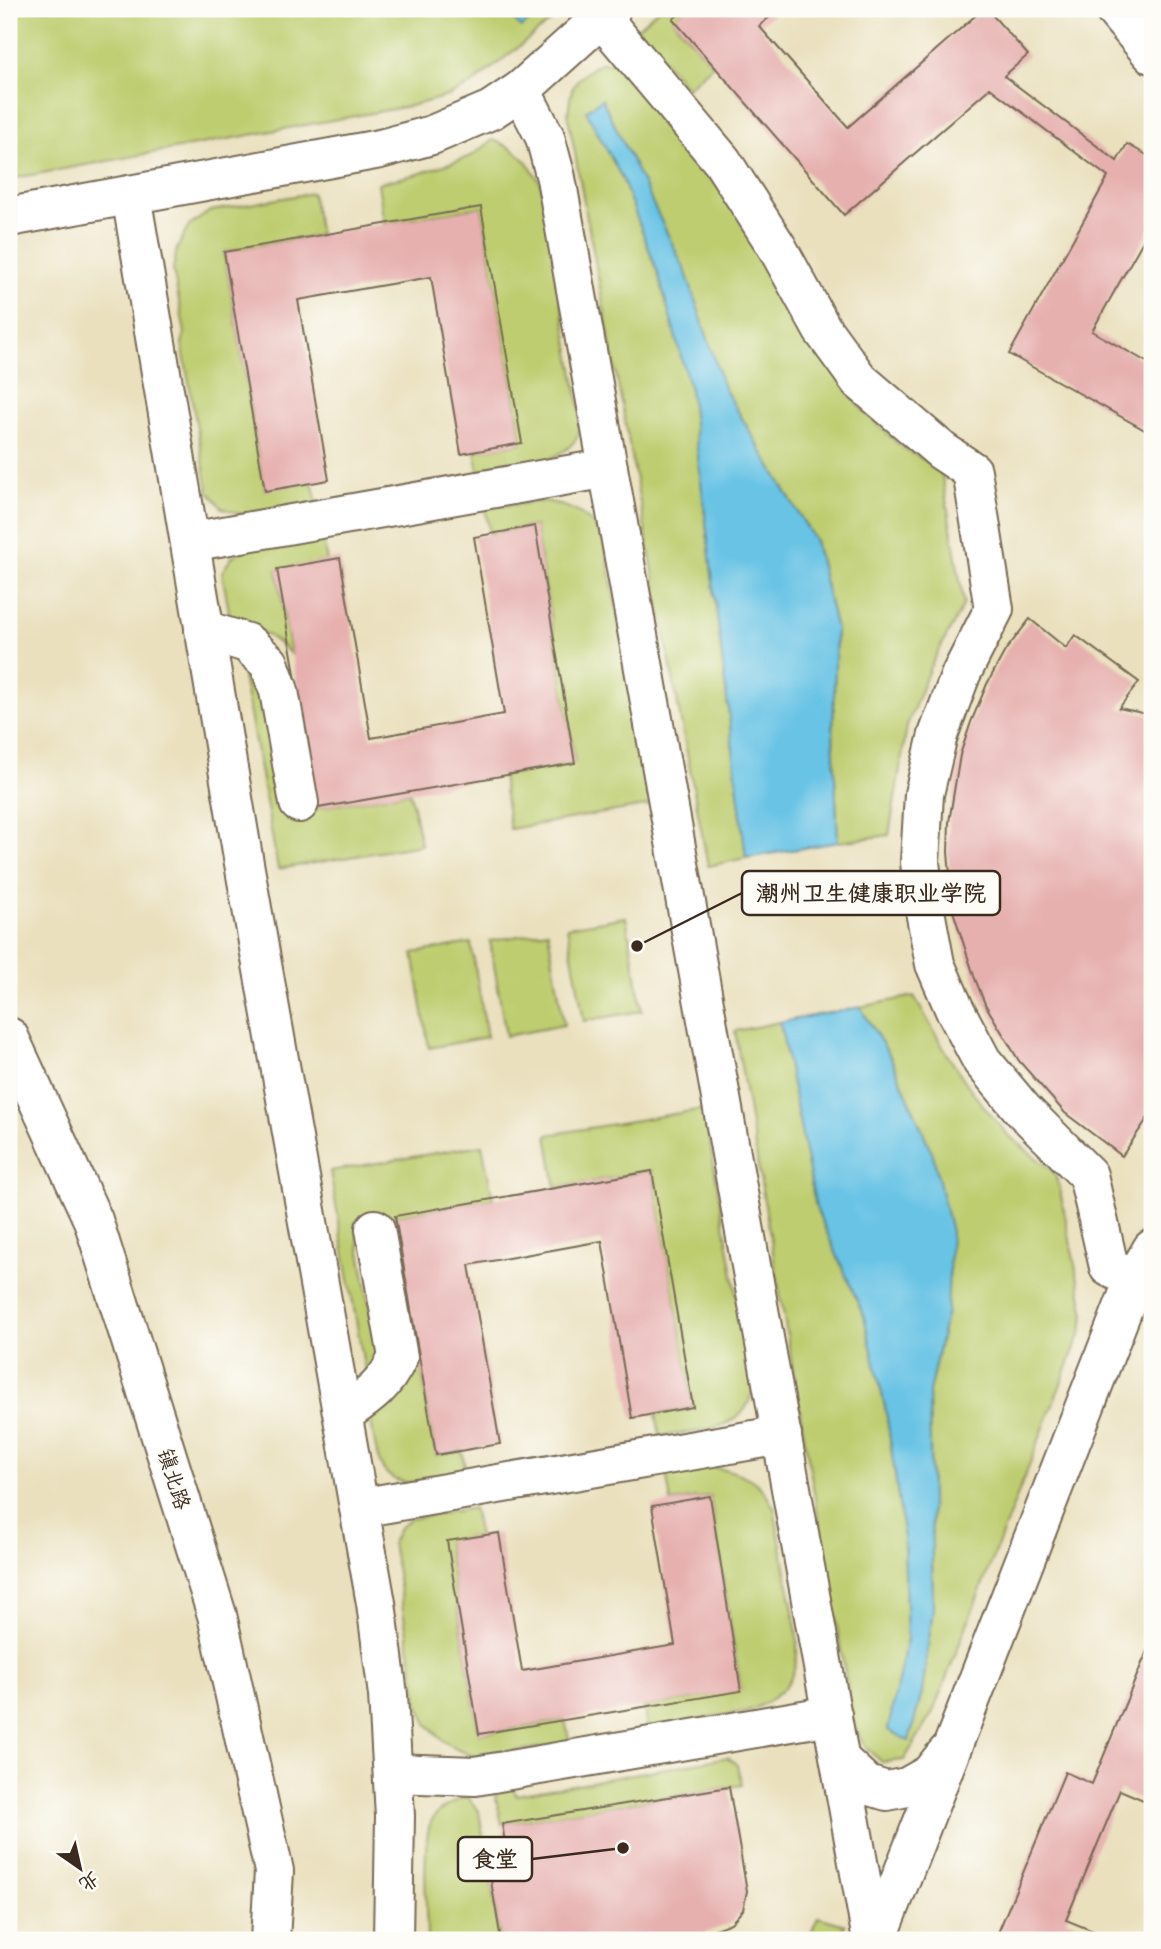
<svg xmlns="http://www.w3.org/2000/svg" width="1161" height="1949" viewBox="0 0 1161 1949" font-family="Sriracha,'LXGW WenKai TC',sans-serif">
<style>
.green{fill:#becd6f;stroke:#7c7c46;stroke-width:2}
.water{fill:#67c3e5;stroke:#517682;stroke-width:2}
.building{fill:#e6b0af}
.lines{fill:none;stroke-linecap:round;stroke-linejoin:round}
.minor-casing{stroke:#786a56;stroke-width:42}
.minor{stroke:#fff;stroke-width:38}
.labels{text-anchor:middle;stroke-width:5;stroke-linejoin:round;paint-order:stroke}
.street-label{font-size:21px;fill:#3b2a1e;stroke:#fdfcf7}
.leader{fill:none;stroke:#3b2a1e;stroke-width:2.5}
.callout-dot{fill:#3b2a1e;stroke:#fdfcf7;stroke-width:2.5}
.callout{fill:#fdfcf7;stroke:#3b2a1e;stroke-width:2.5}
.callout-label{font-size:23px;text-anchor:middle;font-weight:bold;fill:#3b2a1e}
</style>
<rect width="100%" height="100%" fill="#fdfcf7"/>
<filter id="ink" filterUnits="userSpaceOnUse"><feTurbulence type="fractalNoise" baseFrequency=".0143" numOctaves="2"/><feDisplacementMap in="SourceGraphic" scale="14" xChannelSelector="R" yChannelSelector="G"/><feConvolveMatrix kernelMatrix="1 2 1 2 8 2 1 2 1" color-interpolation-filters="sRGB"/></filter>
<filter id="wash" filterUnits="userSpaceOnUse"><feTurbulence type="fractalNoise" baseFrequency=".00686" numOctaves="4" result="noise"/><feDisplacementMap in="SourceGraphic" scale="28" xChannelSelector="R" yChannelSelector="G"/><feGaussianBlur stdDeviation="1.57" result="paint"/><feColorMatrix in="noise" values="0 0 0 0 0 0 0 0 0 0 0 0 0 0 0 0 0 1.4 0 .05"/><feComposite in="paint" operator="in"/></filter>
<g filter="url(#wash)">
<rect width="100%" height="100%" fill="#eae0be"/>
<!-- green -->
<g class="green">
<polygon points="9,9 566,9 472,84 448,96 410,106 9,179"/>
<polygon points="659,9 685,9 673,20 713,65 687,88 637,28"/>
<path d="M 600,63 L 616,63 L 737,210 L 819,353 L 863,410 L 899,445 L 941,470 L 964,604 L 930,667 L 907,726 L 889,835 L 838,842 L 833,732 L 836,630 L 815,541 L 724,388 L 683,268 L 601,100 L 586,111 L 622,178 L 658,273 L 690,389 L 746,858 L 708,866 L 568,116 C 571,85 572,80 600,63 Z"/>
<path d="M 493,140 C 519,150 527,159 541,184 L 581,416 C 581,422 580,428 579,433 C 567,465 508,468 479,474 L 475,451 L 522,443 L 481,207 L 384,224 L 378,183 L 418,174 L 471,156 Z"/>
<polygon points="312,193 320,235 224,252 265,490 312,482 317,503 241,514 222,508 208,490 182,343 185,333 173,270 177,248 189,226 210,211"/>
<path d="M 546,501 C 575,508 594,516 605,545 L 651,805 L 510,829 L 502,776 L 575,762 L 535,526 L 490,534 L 485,508 Z"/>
<path d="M 322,534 L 327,561 L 277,570 L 291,654 C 269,634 261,629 231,623 L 222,572 L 232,557 L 250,546 Z"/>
<polygon points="241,665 263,686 288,813 410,792 421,845 278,869"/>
<polygon points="626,917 642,1011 584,1021 567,927"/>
<polygon points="548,931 564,1025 506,1036 490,941"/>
<polygon points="471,943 487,1037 429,1048 413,953"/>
<polygon points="914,996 948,1056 976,1097 1008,1135 1054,1172 1059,1186 1085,1314 1081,1332 933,1712 904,1760 882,1762 866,1748 854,1726 735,1031 780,1022 816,1208 864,1316 886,1411 904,1538 907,1639 888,1730 909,1741 922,1692 933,1609 929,1392 947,1311 933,1155 891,1058 860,1007"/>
<path d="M 704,1109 L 753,1389 C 751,1396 749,1404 744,1410 C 725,1433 687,1432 660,1436 L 656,1414 L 693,1407 L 652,1171 L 556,1188 L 547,1135 Z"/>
<polygon points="482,1145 493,1199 355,1223 378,1354 366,1377 330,1171"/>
<path d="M 420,1362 L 436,1455 L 462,1451 L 466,1473 C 441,1478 395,1496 381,1465 C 375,1454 373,1430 370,1416 C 398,1399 404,1390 420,1362 Z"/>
<path d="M 700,1466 C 722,1468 747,1472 762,1489 C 767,1494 770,1502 774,1508 C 779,1535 784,1562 789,1589 C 799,1642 812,1687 748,1711 L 647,1729 L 644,1707 L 741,1690 L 710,1496 L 671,1502 L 666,1472 Z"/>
<polygon points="473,1508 479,1536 447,1542 479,1734 565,1720 570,1744 474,1756 458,1750 442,1740 427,1724 419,1706 392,1543 399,1528 411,1519"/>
<polygon points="728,1757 737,1765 742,1785 502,1824 494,1789 513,1786 516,1795"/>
<path d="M 467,1796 L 479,1812 L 501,1940 L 427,1940 C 427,1917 421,1837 432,1820 C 438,1809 456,1800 467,1796 Z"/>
<polygon points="818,1917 845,1925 838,1940 808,1940"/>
</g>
<!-- water -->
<g class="water">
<polygon points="504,9 543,9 544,10 521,28"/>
<polygon points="602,99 686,272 724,388 815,541 836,630 833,732 838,842 746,858 690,389 658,273 622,178 586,111"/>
<polygon points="860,1007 891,1058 933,1155 951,1232 947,1311 929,1392 933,1609 922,1692 909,1741 888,1730 907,1639 904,1538 886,1411 864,1316 816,1208 780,1022"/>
</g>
<g id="blocks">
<!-- building -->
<g class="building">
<polygon points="685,9 779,9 759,26 848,127 983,9 987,9 1028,55 1004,76 1117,161 1127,144 1152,158 1152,225 1092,331 1152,365 1152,434 1009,354 1108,177 990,88 844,215 673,19"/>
<polygon points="481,207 522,443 461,454 431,277 298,300 329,480 265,491 224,252"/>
<polygon points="535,526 575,763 318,808 277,569 340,558 371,738 504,714 474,537"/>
<polygon points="1030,619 1066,648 1075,635 1139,682 1119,708 1152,715 1152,1119 1149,1116 1122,1156 1065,1113 1019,1061 985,1004 974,976 953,911 948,852 949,822 960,755 971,722 987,684 1005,651"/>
<polygon points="652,1171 693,1407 632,1418 602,1241 469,1265 500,1444 436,1455 395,1216"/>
<polygon points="710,1496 741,1691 479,1734 447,1541 499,1533 522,1671 675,1645 652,1506"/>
<polygon points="1152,1639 1152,1793 1148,1802 1120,1790 1066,1920 1098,1933 1095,1940 995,1940 1065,1772 1092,1784"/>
<polygon points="729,1787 747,1891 743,1910 731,1923 705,1933 706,1940 501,1940 490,1875 510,1873 502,1824"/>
</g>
</g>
</g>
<g filter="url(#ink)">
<use href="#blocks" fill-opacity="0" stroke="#786a56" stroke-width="2"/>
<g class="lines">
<!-- minor casing -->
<g class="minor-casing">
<g id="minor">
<polyline points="1114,9 1152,54"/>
<polyline points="601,17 722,161 777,247 822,329 859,380 942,451 972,471 994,609 961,674 938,735 924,794 920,862 926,916 935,964 954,1008 982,1061 1023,1110 1088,1175 1109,1267 1134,1280"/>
<polyline points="521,90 545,137 556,178 872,1940"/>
<polyline points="131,195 245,869 376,1603 388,1695 395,1816 393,1940"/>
<polyline points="9,217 380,149 432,135 491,110 521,90 611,9"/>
<polyline points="190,542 608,468"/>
<polyline points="204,630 247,643 269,663 279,691 299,803"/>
<polyline points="9,1037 93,1220 217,1615 274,1871 270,1940"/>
<path d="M 343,1414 C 368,1397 385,1386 398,1357 L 375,1229"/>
<polyline points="359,1508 782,1435"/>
<polyline points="840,1760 867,1785 887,1791 907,1787 930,1774 946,1754"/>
<polyline points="393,1773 475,1776 832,1715"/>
<polyline points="877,1940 1134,1280 1152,1249"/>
</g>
</g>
<!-- minor -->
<use href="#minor" class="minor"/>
</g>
</g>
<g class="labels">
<!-- street labels -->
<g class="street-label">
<text transform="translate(174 1479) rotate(73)" y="7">镇北路</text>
</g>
</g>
<!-- callouts -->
<path class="leader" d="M637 946L742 893M623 1848L532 1859"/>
<g class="callout-dot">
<circle cx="637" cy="946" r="7"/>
<circle cx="623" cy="1848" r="7"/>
</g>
<g class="callout">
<rect x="742" y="871" width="258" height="44" rx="7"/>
<rect x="458" y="1837" width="74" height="44" rx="7"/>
</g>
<g class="callout-label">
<text x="871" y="901">潮州卫生健康职业学院</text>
<text x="495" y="1867">食堂</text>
</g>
<!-- margin -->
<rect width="1161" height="1949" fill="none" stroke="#fdfcf7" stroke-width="35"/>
<!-- north arrow -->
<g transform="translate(80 1868) rotate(146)" stroke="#fdfcf7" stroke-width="5" paint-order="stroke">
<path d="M0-5L12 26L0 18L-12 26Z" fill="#3b2a1e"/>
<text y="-10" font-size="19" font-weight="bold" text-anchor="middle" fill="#3b2a1e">北</text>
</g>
</svg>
